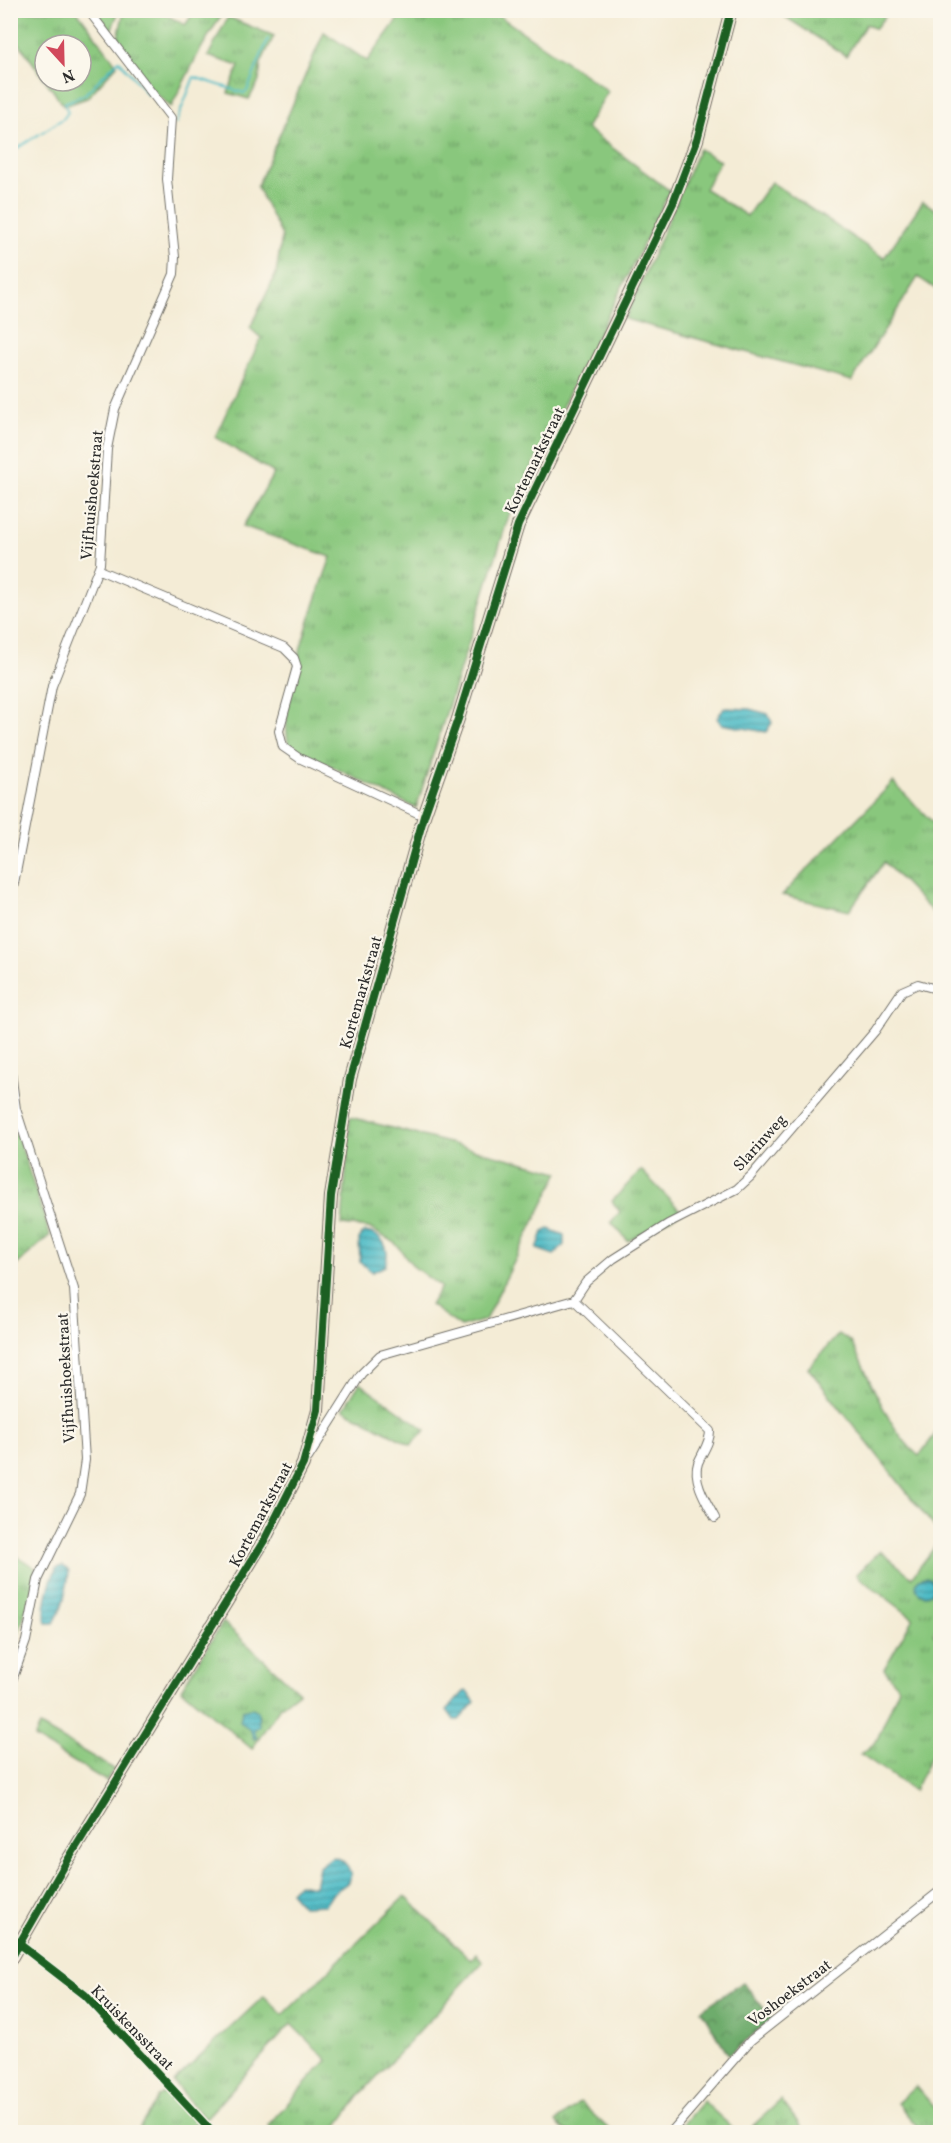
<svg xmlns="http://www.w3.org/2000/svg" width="951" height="2143" viewBox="0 0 951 2143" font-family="Vollkorn,serif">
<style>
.grass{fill:url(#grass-tufts);stroke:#5a7954;stroke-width:1.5}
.forest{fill:url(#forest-crowns);stroke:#4c6c4c;stroke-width:1.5}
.water{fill:url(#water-rules);stroke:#3c7378;stroke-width:1.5}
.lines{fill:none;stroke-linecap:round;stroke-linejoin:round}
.stream{stroke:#4dbbc6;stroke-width:2}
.street-casing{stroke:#716f67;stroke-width:10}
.secondary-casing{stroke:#716f67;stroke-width:14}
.street{stroke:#fff;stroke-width:8}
.secondary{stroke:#fce5cf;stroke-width:12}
.cycleway-casing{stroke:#fbf7ec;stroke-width:11}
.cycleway{stroke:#1b5e20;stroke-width:8}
.labels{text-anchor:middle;stroke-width:4.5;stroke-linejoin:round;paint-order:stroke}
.street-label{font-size:16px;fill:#2b2b2b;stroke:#fbf7ec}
</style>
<defs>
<pattern id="grass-tufts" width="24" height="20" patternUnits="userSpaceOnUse" patternTransform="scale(1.5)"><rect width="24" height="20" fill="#89c77d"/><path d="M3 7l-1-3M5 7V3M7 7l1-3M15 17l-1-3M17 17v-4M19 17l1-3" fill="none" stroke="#70a267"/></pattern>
<pattern id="forest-crowns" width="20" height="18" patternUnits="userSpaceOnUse" patternTransform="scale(1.5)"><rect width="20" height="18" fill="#6eac6c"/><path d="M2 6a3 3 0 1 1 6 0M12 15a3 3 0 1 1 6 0" fill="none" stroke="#5b8c59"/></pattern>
<pattern id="water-rules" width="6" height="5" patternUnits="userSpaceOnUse" patternTransform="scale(1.5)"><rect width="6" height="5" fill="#4dbbc6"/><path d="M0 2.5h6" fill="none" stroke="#4098a1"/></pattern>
</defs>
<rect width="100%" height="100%" fill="#fbf7ec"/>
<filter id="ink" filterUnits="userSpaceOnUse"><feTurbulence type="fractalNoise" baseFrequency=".0167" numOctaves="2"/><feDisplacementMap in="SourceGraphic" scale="12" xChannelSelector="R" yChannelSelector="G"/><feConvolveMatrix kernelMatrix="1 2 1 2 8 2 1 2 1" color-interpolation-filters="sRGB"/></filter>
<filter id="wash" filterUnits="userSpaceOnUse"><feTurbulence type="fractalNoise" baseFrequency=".008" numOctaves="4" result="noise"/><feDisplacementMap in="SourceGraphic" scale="24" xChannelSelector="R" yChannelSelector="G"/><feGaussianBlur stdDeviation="1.35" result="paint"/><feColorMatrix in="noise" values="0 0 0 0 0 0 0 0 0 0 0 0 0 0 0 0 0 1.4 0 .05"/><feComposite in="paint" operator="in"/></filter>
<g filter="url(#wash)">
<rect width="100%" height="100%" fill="#f4ecd6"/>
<!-- grass -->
<g class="grass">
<polygon points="10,11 77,11 117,65 87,98 64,106 46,81 81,81 81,45 45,45 45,80 11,32"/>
<polygon points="95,11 119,11 111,31"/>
<polygon points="124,11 159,11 185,25 195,11 223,12 199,52 171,107 150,88 117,42"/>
<path d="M 404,11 L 492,11 L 608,91 L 586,128 L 670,191 L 511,509 L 416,808 L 289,745 C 276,703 316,601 331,557 L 243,526 L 274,473 L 215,437 L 261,338 L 250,328 L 276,274 L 282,236 L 257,187 L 324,32 L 367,61 Z"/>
<polygon points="776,11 889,11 875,29 866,24 846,56"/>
<polygon points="228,17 274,36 261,63 259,81 249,99 228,93 239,66 208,56"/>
<polygon points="699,149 720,161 705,189 747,216 771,182 884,258 923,201 940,213 940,292 918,277 852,381 625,319"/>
<polygon points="893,782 940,830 940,920 884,862 849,911 782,895"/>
<polygon points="350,1117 559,1172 485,1320 461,1327 430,1305 441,1287 414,1267 395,1243 369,1228 342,1225"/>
<polygon points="17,1134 50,1235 11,1270 10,1136"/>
<polygon points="641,1170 682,1212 628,1241 611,1222 620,1212 612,1201"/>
<path d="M 839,1334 L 851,1342 C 870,1377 888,1431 919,1456 L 936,1433 L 940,1438 L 940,1534 L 808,1368 Z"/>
<polygon points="360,1383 426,1430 411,1445 343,1409"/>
<polygon points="940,1540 940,1624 933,1633 940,1640 940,1738 914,1791 861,1754 876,1742 899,1688 884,1669 913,1618 856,1575 880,1551 912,1577"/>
<polygon points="11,1552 35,1568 36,1580 11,1656"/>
<polygon points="223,1622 299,1692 280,1707 252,1749 181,1689"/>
<polygon points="40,1726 114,1769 106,1781 34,1738"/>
<polygon points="405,1896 471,1960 476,1953 483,1962 361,2094 333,2132 276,2132 268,2125 327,2060 291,2024 205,2119 173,2082 264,1996 283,2015"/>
<polygon points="916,2086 940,2114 940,2132 922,2132 897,2103"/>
<polygon points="167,2091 205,2132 137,2132 159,2096"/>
<polygon points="781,2100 805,2132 746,2132"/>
<polygon points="703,2101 737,2132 676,2132"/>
<polygon points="580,2102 612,2132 566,2132 556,2122"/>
</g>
<!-- forest -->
<polygon class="forest" points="743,1982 772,2019 729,2055 701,2010"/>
<!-- water -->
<g class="water">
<polygon points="724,708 749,709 768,714 772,723 766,732 721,724 717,718"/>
<polygon points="549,1229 564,1235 564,1245 554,1255 537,1249 543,1232"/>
<path d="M 364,1232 C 383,1233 391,1249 385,1266 L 372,1272 L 360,1262 L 359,1239 Z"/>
<path d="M 63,1566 L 69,1571 C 67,1589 63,1608 54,1623 L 47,1623 C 41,1610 50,1582 56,1568 Z"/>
<circle cx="925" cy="1586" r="9"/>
<polygon points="467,1691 475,1702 459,1720 454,1720 447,1710 464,1692"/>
<polygon points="252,1708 258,1711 259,1726 254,1730 257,1738 254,1739 250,1729 240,1722 242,1710"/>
<path d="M 332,1857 C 344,1858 354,1870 349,1882 L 333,1893 L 325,1905 L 302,1906 L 290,1892 L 298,1884 L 315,1887 L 319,1867 Z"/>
</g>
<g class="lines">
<!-- stream -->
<g class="stream">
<polyline points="176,123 194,77 244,93 247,91 268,39"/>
<polyline points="10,153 64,118 68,112 64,103 84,95 119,60 148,95"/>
</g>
</g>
</g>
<g filter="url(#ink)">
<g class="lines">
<!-- street casing -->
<g class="street-casing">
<g id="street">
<polyline points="99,570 284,648 294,658 297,667 279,731 283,747 299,758 424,816"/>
<polyline points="10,904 52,686 100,564 107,449 115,409 174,274 175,257 167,179 171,118 88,10"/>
<polyline points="10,1065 16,1109 74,1289 85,1460 80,1494 38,1580 26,1641 10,1686"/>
<path d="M 574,1300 L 710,1431 C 710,1443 703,1451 698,1463 C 692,1480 707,1503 715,1518"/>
<polyline points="308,1458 361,1374 380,1355 574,1300 586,1282 613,1259 668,1224 737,1189 751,1176 875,1031 902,991 918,984 940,990"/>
<polyline points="10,1937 85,1995 212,2132"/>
<polyline points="671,2132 751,2040 940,1891"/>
</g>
</g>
<!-- secondary casing -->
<g class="secondary-casing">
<polyline id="secondary" points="10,1960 63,1868 265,1539 303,1464 318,1410 331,1196 350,1079 424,816 458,719 518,525 673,203 697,140 731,10"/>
</g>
<!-- street -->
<use href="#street" class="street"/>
<!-- secondary -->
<use href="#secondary" class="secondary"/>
<!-- cycleway casing -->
<g class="cycleway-casing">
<g id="cycleway">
<polyline points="10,1937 85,1995 212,2132"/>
<polyline points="10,1960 63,1868 265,1539 303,1464 318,1410 331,1196 350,1079 424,816 458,719 518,525 673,203 697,140 731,10"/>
</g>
</g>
<!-- cycleway -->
<use href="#cycleway" class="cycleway"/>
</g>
</g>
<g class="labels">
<!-- street labels -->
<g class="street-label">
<text transform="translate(534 460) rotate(-64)" y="6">Kortemarkstraat</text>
<text transform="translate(91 495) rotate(-85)" y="6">Vijfhuishoekstraat</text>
<text transform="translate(360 992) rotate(-74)" y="6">Kortemarkstraat</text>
<text transform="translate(759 1142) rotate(-48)" y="6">Slarinweg</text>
<text transform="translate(65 1378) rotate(-93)" y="6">Vijfhuishoekstraat</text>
<text transform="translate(260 1514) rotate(-62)" y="6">Kortemarkstraat</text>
<text transform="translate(789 1992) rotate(-37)" y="6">Voshoekstraat</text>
<text transform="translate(133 2027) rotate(46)" y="6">Kruiskensstraat</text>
</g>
</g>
<!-- margin -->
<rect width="951" height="2143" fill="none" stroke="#fbf7ec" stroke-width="36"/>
<!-- north arrow -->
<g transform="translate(63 63) rotate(158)"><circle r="28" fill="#fbf7ec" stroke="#a8a59f" stroke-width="1.5"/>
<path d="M0-4.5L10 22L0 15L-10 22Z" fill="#d1495b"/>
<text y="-9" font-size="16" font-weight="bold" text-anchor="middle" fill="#2b2b2b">N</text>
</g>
</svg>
